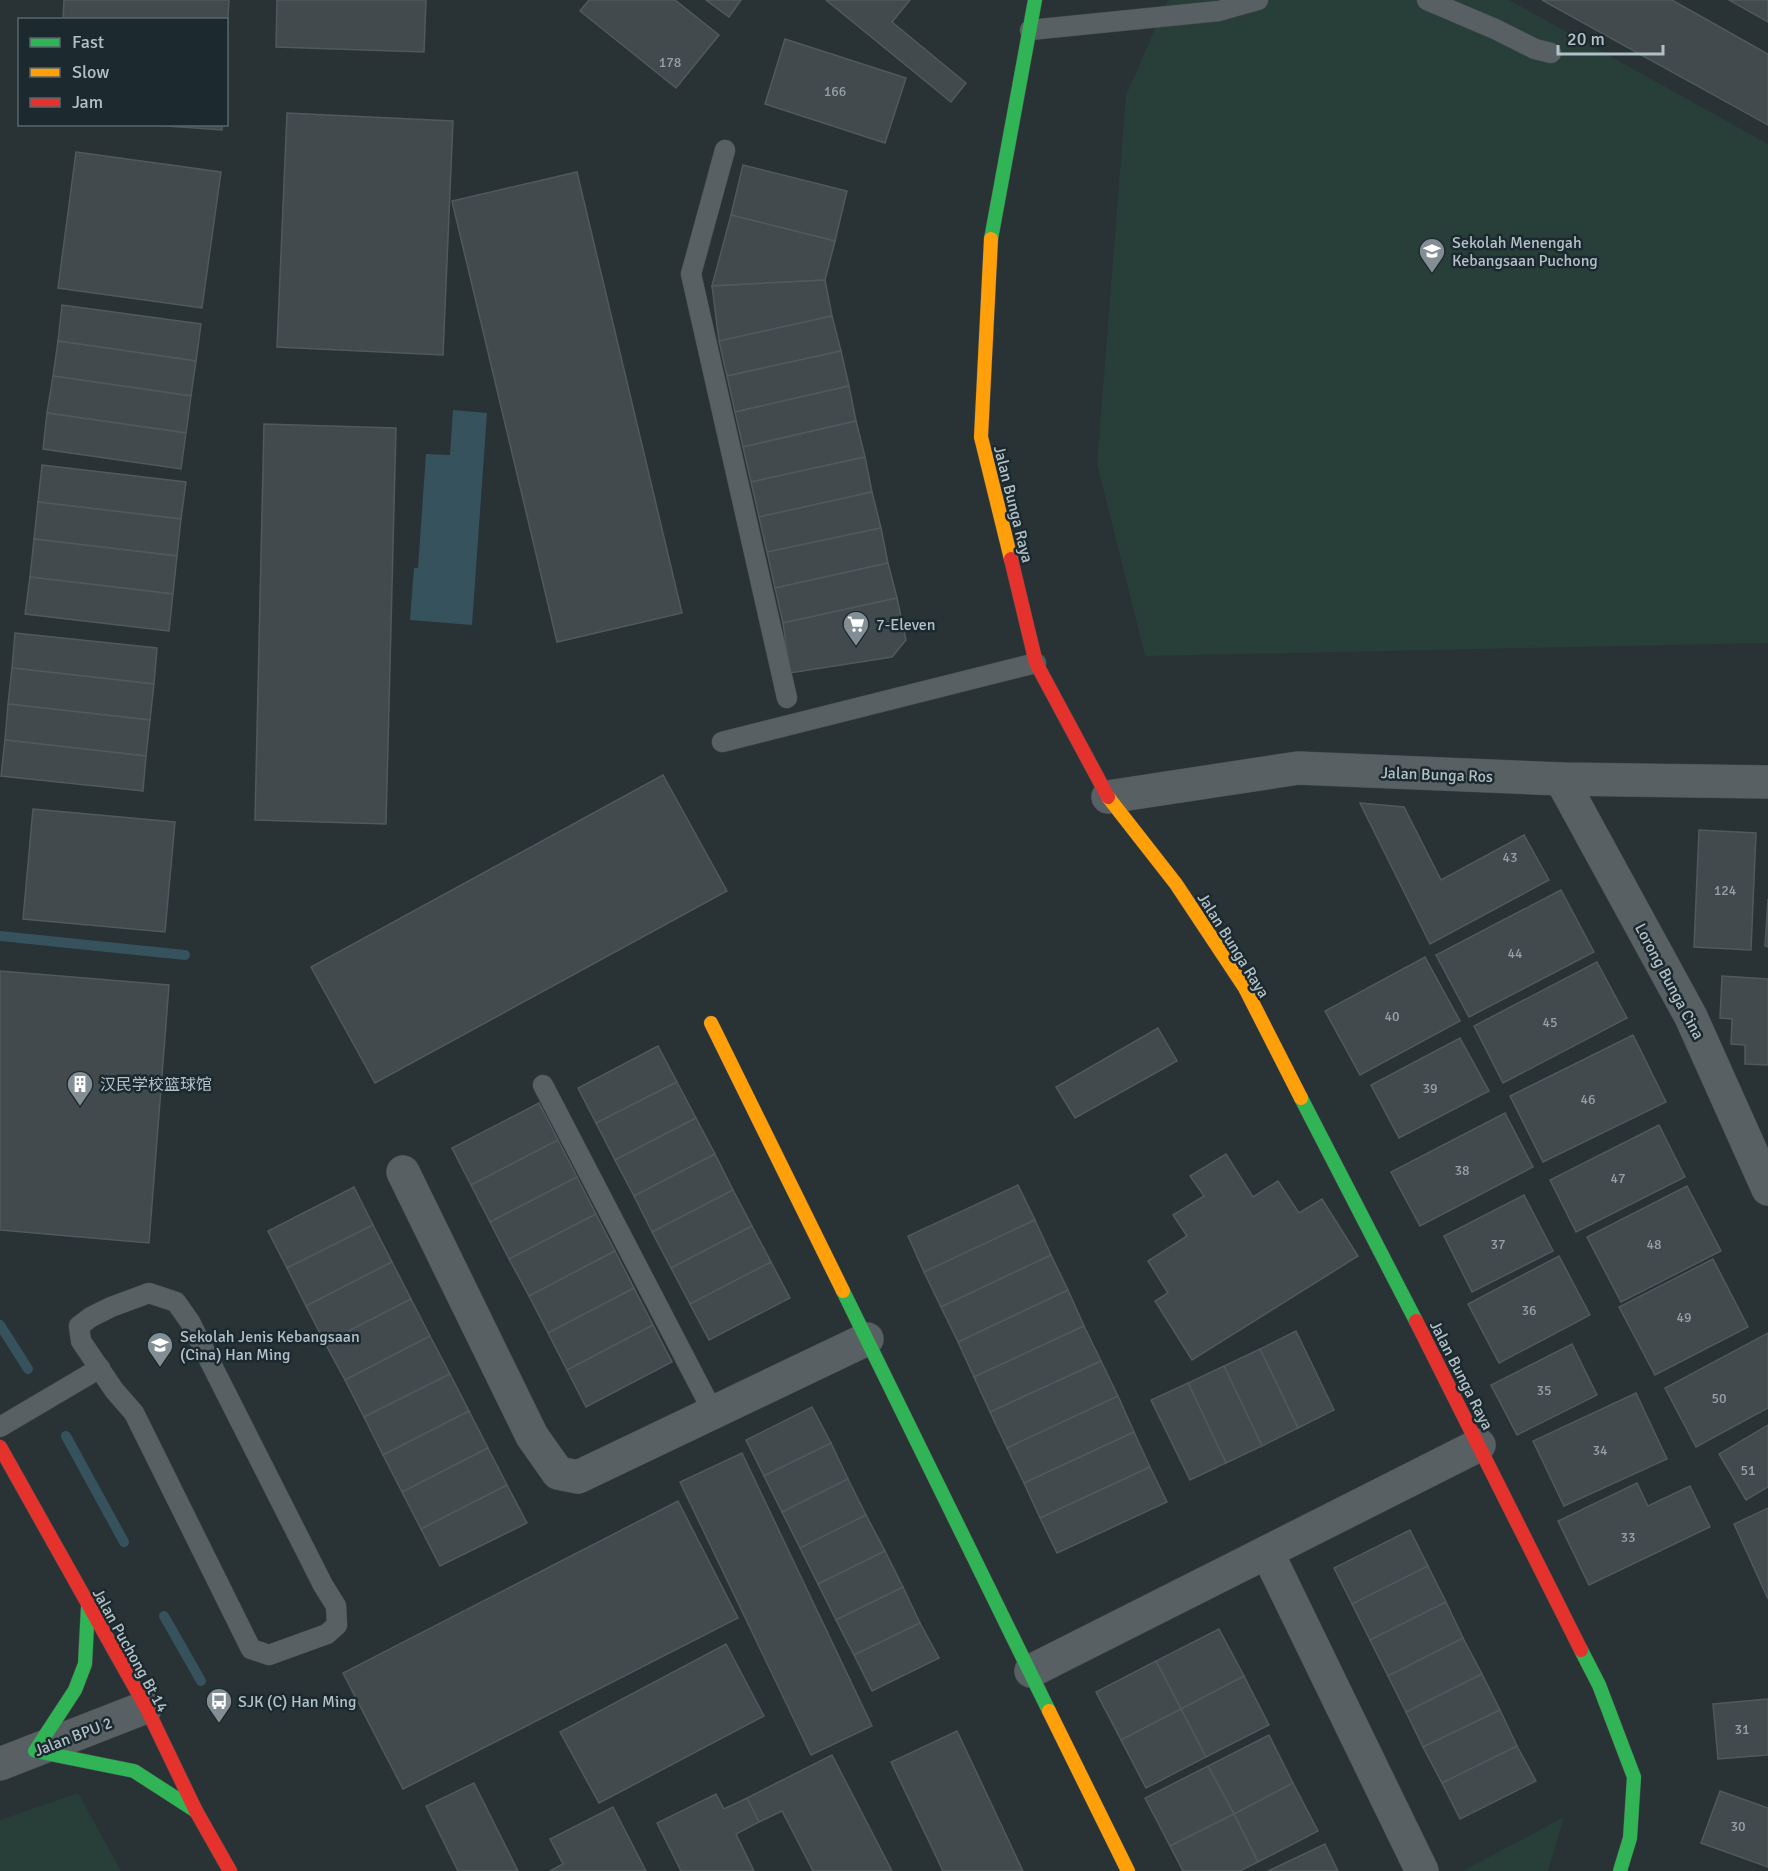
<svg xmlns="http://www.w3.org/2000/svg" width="1768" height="1871" viewBox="0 0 1768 1871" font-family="Signika,'Noto Sans SC',sans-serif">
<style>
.green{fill:#283e39}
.water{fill:#36525d}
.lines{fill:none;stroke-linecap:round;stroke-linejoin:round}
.stream{stroke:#36525d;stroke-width:10}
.building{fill:#424a4d;stroke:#51595d;stroke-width:1.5}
.lane-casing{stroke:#474d50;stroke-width:21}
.street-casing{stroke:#474d50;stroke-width:34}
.fast-casing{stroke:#474d50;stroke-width:15}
.slow-casing{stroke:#474d50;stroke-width:15}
.jam-casing{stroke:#474d50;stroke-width:15}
.lane{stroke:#586063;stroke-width:20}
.street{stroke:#586063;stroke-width:33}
.fast{stroke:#30b455;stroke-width:14}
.slow{stroke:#ff9f0a;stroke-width:14}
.jam{stroke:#e5322d;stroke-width:14}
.labels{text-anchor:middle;stroke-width:5;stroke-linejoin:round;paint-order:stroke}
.number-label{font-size:14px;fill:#96a2a8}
.poi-label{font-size:16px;fill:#b2c0c7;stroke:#1c2a30;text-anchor:start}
.street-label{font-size:16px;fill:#b2c0c7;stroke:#1c2a30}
</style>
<rect width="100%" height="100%" fill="#293235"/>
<!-- green -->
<g class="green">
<polygon points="1168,0 1509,0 1768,144 1768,643 1145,656 1097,464 1126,95"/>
<polygon points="78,1793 121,1871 0,1871 0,1820"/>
<polygon points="1564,1817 1548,1871 1463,1871"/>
</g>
<!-- water -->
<polygon class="water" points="453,410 487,413 472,625 410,620 414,568 418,568 426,454 450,455"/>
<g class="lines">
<!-- stream -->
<g class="stream">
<polyline points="0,936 185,955"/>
<polyline points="0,1325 28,1369"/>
<polyline points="66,1436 124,1542"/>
<polyline points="164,1616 201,1681"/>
</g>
</g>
<!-- building -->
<g class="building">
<polygon points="64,0 229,0 226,49 226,20 63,20"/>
<polygon points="277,0 426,0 424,52 276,47"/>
<polygon points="589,0 675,0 719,35 676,88 580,11"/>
<polygon points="706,0 741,0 729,17"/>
<polygon points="826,0 910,0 892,22 966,83 951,102"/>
<polygon points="1542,0 1672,0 1768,54 1768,125"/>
<polygon points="1729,0 1768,0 1768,22"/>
<polygon points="785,39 906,78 885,143 765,104"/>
<polygon points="287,113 453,121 443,355 277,347"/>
<polygon points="138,124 222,124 222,130"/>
<polygon points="76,152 221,172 202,308 58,288"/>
<polygon points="743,165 847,191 835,241 731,215"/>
<polygon points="577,172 682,613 557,642 452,201"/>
<polygon points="731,215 835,241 825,280 712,286"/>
<polygon points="825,280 832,316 719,341 712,286"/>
<polygon points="62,305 201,324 196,361 58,341"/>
<polygon points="832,316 841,351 727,376 719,341"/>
<polygon points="58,341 196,361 191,396 53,376"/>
<polygon points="841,351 849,386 735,412 727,376"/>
<polygon points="53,376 191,396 186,433 47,413"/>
<polygon points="849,386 856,421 743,447 735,412"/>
<polygon points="47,413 186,433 181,469 43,449"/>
<polygon points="856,421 865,457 751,482 743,447"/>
<polygon points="264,424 396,428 386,824 255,820"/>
<polygon points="865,457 872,492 759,517 751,482"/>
<polygon points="42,465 186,482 181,519 38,502"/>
<polygon points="872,492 881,528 767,552 759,517"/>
<polygon points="38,502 181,519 177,556 34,539"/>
<polygon points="881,528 888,563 775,588 767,552"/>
<polygon points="34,539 177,556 173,594 30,577"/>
<polygon points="888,563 897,598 783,623 775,588"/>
<polygon points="30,577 173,594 169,631 25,614"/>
<polygon points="897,598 906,640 892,657 790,673 783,623"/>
<polygon points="15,633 157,648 154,684 12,668"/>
<polygon points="12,668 154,684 150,720 8,704"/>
<polygon points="8,704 150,720 146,756 5,740"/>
<polygon points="5,740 146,756 143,791 1,776"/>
<polygon points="663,775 727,891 375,1083 311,967"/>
<polygon points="1360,803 1404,807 1441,880 1524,835 1549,880 1430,944"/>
<polygon points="33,809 175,822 165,932 23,919"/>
<polygon points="1699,830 1756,833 1751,950 1694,947"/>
<polygon points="1561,890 1594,952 1469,1017 1436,955"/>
<polygon points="1768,899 1768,947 1765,946"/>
<polygon points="1425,957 1460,1021 1360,1075 1325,1011"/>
<polygon points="1597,962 1627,1018 1503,1083 1474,1026"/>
<polygon points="0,971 169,985 149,1243 0,1230"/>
<polygon points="1722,976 1768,979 1768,1065 1745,1064 1745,1045 1731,1044 1732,1019 1720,1018"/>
<polygon points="1158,1028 1177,1061 1075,1118 1056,1087"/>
<polygon points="1633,1035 1666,1102 1543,1162 1510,1096"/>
<polygon points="1460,1038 1489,1091 1399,1138 1371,1085"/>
<polygon points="658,1046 677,1082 596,1123 578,1088"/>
<polygon points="677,1082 696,1118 615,1160 596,1123"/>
<polygon points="539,1103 558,1140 471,1185 452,1148"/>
<polygon points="1505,1113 1533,1167 1420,1226 1391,1172"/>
<polygon points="696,1118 715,1154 634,1196 615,1160"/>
<polygon points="1659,1125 1685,1177 1576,1232 1550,1180"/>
<polygon points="558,1140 577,1177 490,1222 471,1185"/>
<polygon points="715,1154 733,1190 652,1232 634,1196"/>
<polygon points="1226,1154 1253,1197 1278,1181 1299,1213 1322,1199 1358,1256 1192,1360 1155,1301 1168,1293 1148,1261 1187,1236 1173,1215 1204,1196 1190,1176"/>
<polygon points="577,1177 596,1214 509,1259 490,1222"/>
<polygon points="1018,1185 1035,1220 924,1272 908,1236"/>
<polygon points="1687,1186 1721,1251 1621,1302 1587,1237"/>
<polygon points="354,1187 373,1225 287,1268 268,1231"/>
<polygon points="733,1190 752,1226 671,1268 652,1232"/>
<polygon points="1524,1195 1553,1251 1472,1292 1444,1236"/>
<polygon points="596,1214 615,1251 529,1296 509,1259"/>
<polygon points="1035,1220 1051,1255 941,1307 924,1272"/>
<polygon points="373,1225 392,1262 306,1306 287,1268"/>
<polygon points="752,1226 771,1262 690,1304 671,1268"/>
<polygon points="615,1251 634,1288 548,1333 529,1296"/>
<polygon points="1051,1255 1068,1290 958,1342 941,1307"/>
<polygon points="1559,1256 1590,1315 1499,1363 1468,1304"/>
<polygon points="1713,1259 1748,1327 1655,1375 1619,1307"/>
<polygon points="392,1262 411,1299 325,1343 306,1306"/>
<polygon points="771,1262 790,1298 709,1340 690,1304"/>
<polygon points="634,1288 653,1325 567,1370 548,1333"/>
<polygon points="1068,1290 1084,1326 974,1377 958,1342"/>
<polygon points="411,1299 430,1336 345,1380 325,1343"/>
<polygon points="653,1325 672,1362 586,1407 567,1370"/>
<polygon points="1084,1326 1101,1361 990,1412 974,1377"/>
<polygon points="1296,1331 1334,1410 1298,1428 1260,1349"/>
<polygon points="1768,1333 1768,1408 1696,1447 1665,1388"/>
<polygon points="430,1336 450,1374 364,1417 345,1380"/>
<polygon points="1572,1344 1597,1395 1517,1435 1491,1385"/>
<polygon points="1260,1349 1298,1428 1262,1446 1224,1366"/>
<polygon points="1101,1361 1118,1396 1007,1448 990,1412"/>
<polygon points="1224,1366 1262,1446 1226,1463 1188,1383"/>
<polygon points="450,1374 469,1411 383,1455 364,1417"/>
<polygon points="1188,1383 1226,1463 1190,1480 1151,1400"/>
<polygon points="1636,1393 1667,1459 1564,1506 1533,1441"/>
<polygon points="1118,1396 1134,1432 1024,1483 1007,1448"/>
<polygon points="812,1407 831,1443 764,1476 746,1440"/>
<polygon points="469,1411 488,1448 402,1492 383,1455"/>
<polygon points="1768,1425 1768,1487 1746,1500 1719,1454"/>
<polygon points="1134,1432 1150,1467 1040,1518 1024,1483"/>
<polygon points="831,1443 848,1479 782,1512 764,1476"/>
<polygon points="488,1448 507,1485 421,1529 402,1492"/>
<polygon points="742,1453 872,1726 811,1755 680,1482"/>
<polygon points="1150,1467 1167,1502 1057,1553 1040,1518"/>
<polygon points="848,1479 866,1515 800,1548 782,1512"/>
<polygon points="1637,1483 1648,1506 1690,1486 1710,1527 1589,1585 1558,1521"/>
<polygon points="507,1485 527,1523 440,1566 421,1529"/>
<polygon points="678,1501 738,1618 403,1789 343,1673"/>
<polygon points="1768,1508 1768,1599 1734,1524"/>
<polygon points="866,1515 885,1551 818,1584 800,1548"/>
<polygon points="1410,1530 1428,1566 1352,1604 1334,1568"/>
<polygon points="885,1551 903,1587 836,1620 818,1584"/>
<polygon points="1428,1566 1446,1602 1370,1640 1352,1604"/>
<polygon points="903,1587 920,1623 854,1655 836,1620"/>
<polygon points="1446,1602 1463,1638 1388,1676 1370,1640"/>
<polygon points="920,1623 939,1658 872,1691 854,1655"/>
<polygon points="1219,1629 1244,1676 1181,1709 1156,1661"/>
<polygon points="1463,1638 1482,1674 1406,1712 1388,1676"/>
<polygon points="726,1644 764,1716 599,1803 560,1732"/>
<polygon points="1156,1661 1181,1709 1121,1740 1096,1692"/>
<polygon points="1482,1674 1500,1710 1423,1747 1406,1712"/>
<polygon points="1244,1676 1269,1725 1206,1757 1181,1709"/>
<polygon points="1768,1699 1768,1755 1718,1759 1713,1704"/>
<polygon points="1181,1709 1206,1757 1146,1788 1121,1740"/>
<polygon points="1500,1710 1517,1746 1442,1783 1423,1747"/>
<polygon points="957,1731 1023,1871 943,1871 891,1762"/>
<polygon points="1269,1735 1293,1783 1234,1814 1208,1766"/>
<polygon points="1517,1746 1536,1781 1460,1819 1442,1783"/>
<polygon points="832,1755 892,1871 813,1871 782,1811 759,1822 747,1798"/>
<polygon points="1208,1766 1234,1814 1170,1846 1145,1798"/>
<polygon points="474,1783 518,1871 458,1871 426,1806"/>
<polygon points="1293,1783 1318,1831 1258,1862 1234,1814"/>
<polygon points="1720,1791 1768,1808 1768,1867 1701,1843"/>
<polygon points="716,1794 724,1809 747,1798 759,1822 736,1834 754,1871 681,1871 657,1823"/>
<polygon points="613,1807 646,1871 550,1871 563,1864 550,1839"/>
<polygon points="1234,1814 1258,1862 1240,1871 1183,1871 1170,1846"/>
<polygon points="1325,1844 1338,1871 1268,1871"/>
</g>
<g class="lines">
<!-- lane casing -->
<g class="lane-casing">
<g id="lane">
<polyline points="1427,0 1495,29 1535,49 1551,53"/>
<polyline points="1030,30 1219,11 1258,0"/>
<polyline points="725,150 691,274 787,698"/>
<polyline points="722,742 1036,663"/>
<polyline points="543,1085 713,1412"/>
<polygon points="149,1293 176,1302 190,1322 323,1585 336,1606 337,1625 327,1634 269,1655 251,1649 134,1413 114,1390 81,1341 79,1326 91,1317 111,1307"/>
<polyline points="0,1427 100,1368"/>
</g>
</g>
<!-- street casing -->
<g class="street-casing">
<g id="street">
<polyline points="1561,779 1691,1017 1768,1189"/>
<polyline points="1108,797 1298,768 1561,779 1768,782"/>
<polyline points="403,1172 532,1436 558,1473 578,1477 867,1339"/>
<polyline points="1267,1552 1422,1871"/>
<polyline points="1031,1671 1479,1445"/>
<polyline points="0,1764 146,1707"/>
</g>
</g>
<!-- fast casing -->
<g class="fast-casing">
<g id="fast">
<polyline points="991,239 1035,0"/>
<polyline points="1301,1098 1416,1321"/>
<polyline points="843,1291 1049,1711"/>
<polyline points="88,1607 85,1664 75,1690 35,1751 134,1771 196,1811"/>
<polyline points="1581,1650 1599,1685 1634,1777 1630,1838 1620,1871"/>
</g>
</g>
<!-- slow casing -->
<g class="slow-casing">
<g id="slow">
<polyline points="991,239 981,437 1011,559"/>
<polyline points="1108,797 1176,884 1245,988 1301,1098"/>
<polyline points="711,1023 843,1291"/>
<polyline points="1049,1711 1128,1871"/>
</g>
</g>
<!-- jam casing -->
<g class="jam-casing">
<g id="jam">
<polyline points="1011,559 1036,663 1108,797"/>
<polyline points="1416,1321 1581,1650"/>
<polyline points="0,1447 146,1707 196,1811 230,1871"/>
</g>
</g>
<!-- lane -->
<use href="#lane" class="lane"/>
<!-- street -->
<use href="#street" class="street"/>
<!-- fast -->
<use href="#fast" class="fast"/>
<!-- slow -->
<use href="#slow" class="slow"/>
<!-- jam -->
<use href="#jam" class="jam"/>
</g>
<!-- icons -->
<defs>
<g id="school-pin" transform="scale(1.35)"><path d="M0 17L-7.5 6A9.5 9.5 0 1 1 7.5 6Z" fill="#828e94" stroke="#1c2a30"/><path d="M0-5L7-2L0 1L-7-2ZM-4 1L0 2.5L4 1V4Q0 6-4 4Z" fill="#fff"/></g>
<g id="supermarket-pin" transform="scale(1.35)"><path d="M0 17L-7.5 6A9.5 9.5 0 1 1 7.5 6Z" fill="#828e94" stroke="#1c2a30"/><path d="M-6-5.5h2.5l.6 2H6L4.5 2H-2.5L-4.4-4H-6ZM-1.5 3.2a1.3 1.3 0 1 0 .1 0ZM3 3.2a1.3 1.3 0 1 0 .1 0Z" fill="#fff"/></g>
<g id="building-pin" transform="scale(1.35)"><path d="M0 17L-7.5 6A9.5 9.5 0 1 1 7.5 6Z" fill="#828e94" stroke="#1c2a30"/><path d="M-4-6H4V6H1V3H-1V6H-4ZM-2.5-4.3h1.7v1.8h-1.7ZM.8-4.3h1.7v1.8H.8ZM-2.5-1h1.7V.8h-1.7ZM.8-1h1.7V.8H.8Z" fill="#fff"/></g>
<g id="bus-pin" transform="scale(1.35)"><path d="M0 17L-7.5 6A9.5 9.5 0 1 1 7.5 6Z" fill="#828e94" stroke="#1c2a30"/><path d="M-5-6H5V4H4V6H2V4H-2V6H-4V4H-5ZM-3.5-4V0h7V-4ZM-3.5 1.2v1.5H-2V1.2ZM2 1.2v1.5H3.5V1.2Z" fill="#fff"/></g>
</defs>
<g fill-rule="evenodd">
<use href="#school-pin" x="1432" y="251"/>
<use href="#supermarket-pin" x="856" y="624"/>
<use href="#building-pin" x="80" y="1084"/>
<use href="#school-pin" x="160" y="1345"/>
<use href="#bus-pin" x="219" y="1701"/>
</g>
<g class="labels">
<!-- number labels -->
<g class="number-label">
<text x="670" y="67">178</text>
<text x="835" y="96">166</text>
<text x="1510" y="862">43</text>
<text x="1725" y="895">124</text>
<text x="1515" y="958">44</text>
<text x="1392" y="1021">40</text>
<text x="1550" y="1027">45</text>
<text x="1430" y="1093">39</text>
<text x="1588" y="1104">46</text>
<text x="1462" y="1175">38</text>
<text x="1618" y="1183">47</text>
<text x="1498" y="1249">37</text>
<text x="1654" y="1249">48</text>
<text x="1529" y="1315">36</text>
<text x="1684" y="1322">49</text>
<text x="1544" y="1395">35</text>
<text x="1719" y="1403">50</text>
<text x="1600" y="1455">34</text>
<text x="1748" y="1475">51</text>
<text x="1628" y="1542">33</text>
<text x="1742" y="1734">31</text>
<text x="1738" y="1831">30</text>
</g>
<!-- poi labels -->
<g class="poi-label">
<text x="1452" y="248">Sekolah Menengah<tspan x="1452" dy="18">Kebangsaan Puchong</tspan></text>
<text x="876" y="630">7-Eleven</text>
<text x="100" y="1090">汉民学校篮球馆</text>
<text x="180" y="1342">Sekolah Jenis Kebangsaan<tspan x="180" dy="18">(Cina) Han Ming</tspan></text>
<text x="238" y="1707">SJK (C) Han Ming</text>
</g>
<!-- street labels -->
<g class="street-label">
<text transform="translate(1014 504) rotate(76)" y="6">Jalan Bunga Raya</text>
<text transform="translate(1437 774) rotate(2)" y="6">Jalan Bunga Ros</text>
<text transform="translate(1234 945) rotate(58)" y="6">Jalan Bunga Raya</text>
<text transform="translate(1670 981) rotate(62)" y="6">Lorong Bunga Cina</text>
<text transform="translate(1462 1375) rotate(63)" y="6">Jalan Bunga Raya</text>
<text transform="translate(131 1650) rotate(61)" y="6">Jalan Puchong Bt 14</text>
<text transform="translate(73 1736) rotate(-21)" y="6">Jalan BPU 2</text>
</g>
</g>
<!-- legend -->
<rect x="18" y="18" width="210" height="108" fill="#1c2a30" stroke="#58666c" stroke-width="1.5"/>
<rect x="30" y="38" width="30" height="9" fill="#30b455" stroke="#58666c" stroke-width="1.5"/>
<text x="72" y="48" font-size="18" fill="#b2c0c7">Fast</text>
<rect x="30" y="68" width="30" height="9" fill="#ff9f0a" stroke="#58666c" stroke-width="1.5"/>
<text x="72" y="78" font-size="18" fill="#b2c0c7">Slow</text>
<rect x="30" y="98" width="30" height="9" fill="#e5322d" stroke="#58666c" stroke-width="1.5"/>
<text x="72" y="108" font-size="18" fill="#b2c0c7">Jam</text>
<!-- scale -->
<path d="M1558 45v9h105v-9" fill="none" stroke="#b2c0c7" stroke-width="3"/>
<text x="1567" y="45" font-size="18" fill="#b2c0c7" stroke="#1c2a30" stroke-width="4.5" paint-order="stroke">20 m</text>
</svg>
